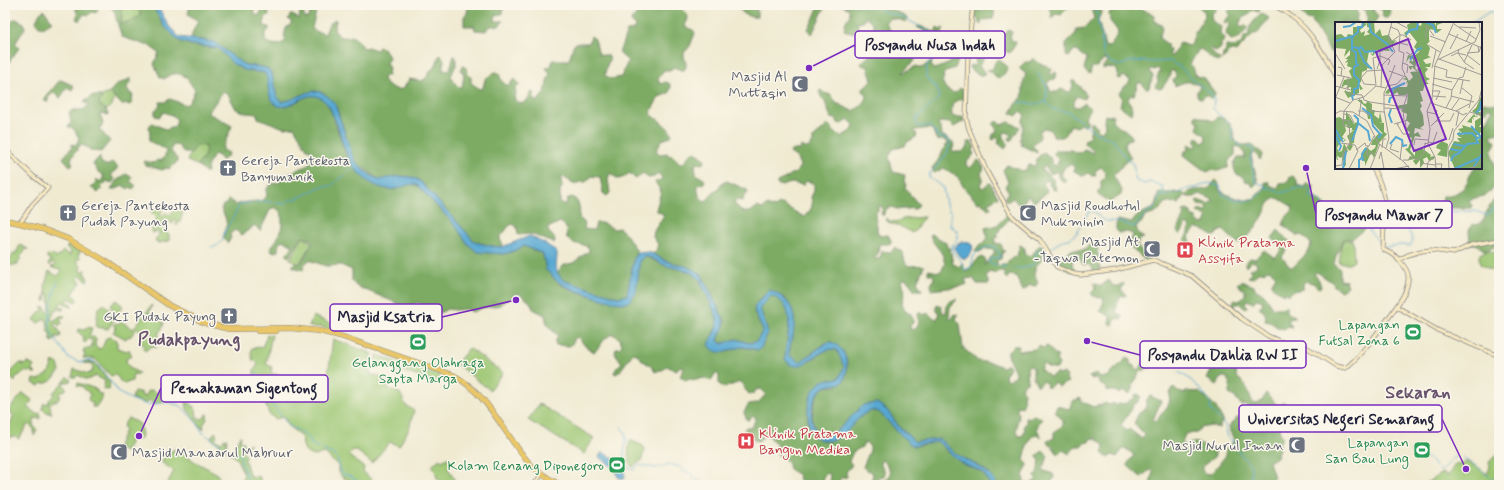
<svg xmlns="http://www.w3.org/2000/svg" width="1504" height="490" viewBox="0 0 1504 490" font-family="Mynerve,sans-serif">
<style>
.green{fill:#9cc672;stroke:#5f7456}
.forest{fill:#7dab64;stroke:#506650}
.water{fill:#56a7d1;stroke:#3c6486}
.lines{fill:none;stroke-linecap:round;stroke-linejoin:round}
.stream{stroke:#56a7d1;stroke-width:1}
.secondary-casing{stroke:#898686;stroke-width:5}
.highway-casing{stroke:#898686;stroke-width:6}
.secondary{stroke:#f6e9c3;stroke-width:3.5}
.highway{stroke:#e9c769;stroke-width:5}
.labels{text-anchor:middle;stroke-width:3;stroke-linejoin:round;paint-order:stroke}
.worship-label{font-size:14px;fill:#5b616d;stroke:#fbf7ec;text-anchor:end}
.health-label{font-size:14px;fill:#be3a42;stroke:#fbf7ec;text-anchor:start}
.leisure-label{font-size:14px;fill:#27864d;stroke:#fbf7ec;text-anchor:end}
.district-label{font-size:18px;font-weight:bold;fill:#68536c;stroke:#fbf7ec}
.inset-river{fill:none;stroke:#56a7d1;stroke-width:2}
.inset-road{fill:none;stroke:#9e9a95;stroke-width:1}
.view{fill:#7b2cbf;fill-opacity:0.15;stroke:#7b2cbf;stroke-width:2}
.inset-edge{fill:none;stroke:#22223b;stroke-width:2}
.leader{fill:none;stroke:#7b2cbf;stroke-width:1.5}
.callout-dot{fill:#7b2cbf;stroke:#fbf7ec;stroke-width:1.5}
.callout{fill:#fbf7ec;stroke:#7b2cbf;stroke-width:1.5}
.callout-label{font-size:15px;text-anchor:middle;font-weight:bold;fill:#22223b}
</style>
<rect width="100%" height="100%" fill="#fbf7ec"/>
<filter id="ink" filterUnits="userSpaceOnUse"><feTurbulence type="fractalNoise" baseFrequency=".025" numOctaves="2"/><feDisplacementMap in="SourceGraphic" scale="8" xChannelSelector="R" yChannelSelector="G"/><feConvolveMatrix kernelMatrix="1 2 1 2 8 2 1 2 1" color-interpolation-filters="sRGB"/></filter>
<filter id="wash" filterUnits="userSpaceOnUse"><feTurbulence type="fractalNoise" baseFrequency=".012" numOctaves="4" result="noise"/><feDisplacementMap in="SourceGraphic" scale="16" xChannelSelector="R" yChannelSelector="G"/><feGaussianBlur stdDeviation="0.9" result="paint"/><feColorMatrix in="noise" values="0 0 0 0 0 0 0 0 0 0 0 0 0 0 0 0 0 1.4 0 .05"/><feComposite in="paint" operator="in"/></filter>
<g filter="url(#wash)">
<rect width="100%" height="100%" fill="#f0ead1"/>
<!-- green -->
<g class="green">
<path d="M 120,5 L 132,5 L 134,9 L 138,8 L 141,15 C 134,19 127,23 121,25 L 122,14 Z"/>
<polygon points="110,93 115,99 111,107 105,110 99,103 102,98 100,96"/>
<path d="M 200,144 L 205,146 C 207,153 203,161 197,165 L 187,161 C 190,155 192,145 200,144 Z"/>
<polygon points="149,205 156,208 159,206 163,211 160,214 162,216 166,213 169,215 177,208 183,212 180,222 177,225 176,225 177,221 175,220 172,224 170,221 167,219 163,222 160,222 156,227 158,229 161,225 164,225 163,229 169,234 169,241 159,243 156,242 155,239 159,235 159,233 157,232 152,233 151,232 153,227 151,225 157,218 152,213 152,211 149,207"/>
<polygon points="924,217 925,217 919,223 917,229 912,233 904,228 888,222 885,219 887,218 890,221 898,222 903,219"/>
<polygon points="303,237 312,243 299,264 290,259"/>
<polygon points="1344,239 1353,241 1354,261 1351,263 1339,263 1341,247"/>
<polygon points="20,245 28,249 27,250 25,249 23,250 25,252 20,257 21,259 18,262 18,265 15,264 12,266 9,263 10,259 13,255 13,253 16,253"/>
<path d="M 69,246 L 81,251 L 78,255 L 81,258 L 77,259 L 77,261 L 81,267 L 80,271 L 83,272 L 86,269 L 85,273 L 88,279 L 87,281 L 80,275 L 78,279 L 81,282 L 73,294 L 77,299 L 76,302 L 69,298 L 66,300 L 71,304 L 72,308 L 63,302 L 58,306 L 63,307 L 63,310 L 58,309 L 53,311 L 54,313 L 51,318 L 53,321 L 60,316 L 65,316 L 60,320 L 62,323 L 62,324 L 59,326 L 57,323 L 54,325 L 59,330 L 61,336 L 58,338 L 57,336 L 55,337 L 56,339 L 52,342 L 50,337 L 51,336 L 47,329 L 49,327 L 47,324 L 48,321 L 44,319 L 38,323 L 34,320 L 40,311 L 42,312 L 43,311 L 42,307 L 46,308 L 46,310 L 48,312 L 50,310 L 49,294 L 46,294 L 46,301 L 44,301 L 46,292 L 45,285 L 49,271 L 57,276 L 62,271 C 58,268 56,270 51,267 L 55,266 L 55,264 L 53,262 L 51,265 L 48,264 L 51,260 L 46,257 L 48,255 L 51,256 L 53,255 L 57,258 L 63,251 L 70,255 L 71,252 L 66,247 Z"/>
<polygon points="1488,251 1495,252 1499,256 1499,274 1480,264 1479,256 1481,253"/>
<polygon points="116,300 123,306 108,329 96,327 98,309 104,304 111,311 113,309 110,306"/>
<polygon points="152,305 149,313 164,323 162,329 159,332 158,339 155,346 157,348 151,346 148,349 145,351 143,349 144,345 139,343 143,332 137,328 130,337 128,336 126,339 113,332 116,328 113,325 115,323 118,324 121,321 133,329"/>
<polygon points="313,316 334,325 332,331 322,327 309,327"/>
<polygon points="87,327 92,328 89,336 96,338 95,346 100,349 103,346 106,338 110,337 117,340 117,348 127,351 129,349 132,356 127,358 126,362 131,369 139,373 138,375 133,374 132,381 124,384 121,382 116,375 111,376 95,359 83,358 85,354 83,351 85,348 89,349 92,347 92,340 89,339 85,343 83,341 84,337 78,332 79,329 85,330"/>
<path d="M 267,335 L 272,335 C 269,345 269,354 266,364 L 272,367 L 271,373 L 279,375 L 277,388 L 288,393 L 295,376 L 306,380 L 327,382 L 333,339 L 373,354 L 369,364 L 370,374 L 388,379 L 386,384 L 389,389 L 400,393 L 406,406 L 414,410 L 409,429 L 399,446 L 390,442 L 372,463 L 357,451 L 353,450 L 348,455 L 364,468 L 363,472 L 373,481 L 371,485 L 361,485 L 353,481 L 343,478 L 338,472 L 338,465 C 332,462 330,457 325,453 L 320,454 L 317,456 C 305,456 303,449 302,438 L 288,425 L 284,417 L 275,419 L 269,414 L 258,385 L 254,384 L 254,370 L 258,364 L 257,362 L 253,361 L 251,353 L 252,348 L 262,347 Z"/>
<polygon points="469,348 503,373 490,390 456,364"/>
<polygon points="377,355 441,375 436,382 375,363"/>
<polygon points="87,361 95,363 110,383 109,386 110,387 109,390 103,389 105,381 96,376 87,380 78,375 76,377 72,377 74,369 88,374 92,372 93,368 92,364 83,363"/>
<polygon points="27,362 34,366 32,370 36,373 35,374 31,371 29,373 26,371 15,378 15,382 11,378 10,373 20,363 24,365"/>
<path d="M 53,362 C 60,362 58,367 60,371 L 51,381 L 47,383 L 42,383 L 39,386 L 33,383 L 34,379 L 39,380 L 49,373 Z"/>
<polygon points="68,377 71,380 69,382 65,382 63,385 67,389 60,393 59,395 61,396 57,401 54,401 49,405 51,407 50,411 52,412 51,414 43,410 43,404 45,403 48,404 49,400 54,395 53,393"/>
<polygon points="78,383 96,389 98,393 102,395 101,399 96,407 92,407 93,403 88,400 90,394 81,386 77,386"/>
<polygon points="161,388 163,402 153,404 148,399 147,404 137,401 132,398 134,392 141,392 142,396 145,397 148,391 153,390 155,393 159,392 160,389"/>
<polygon points="23,393 32,400 28,407 36,414 40,413 40,419 35,418 33,425 37,430 34,436 34,429 28,424 19,439 15,437 9,437 5,434 5,429 7,430 14,416 8,411"/>
<polygon points="186,403 190,403 196,410 197,417 201,419 204,418 207,413 207,419 203,425 204,428 203,430 187,409"/>
<polygon points="539,404 594,438 584,454 528,420"/>
<polygon points="128,418 140,424 142,435 140,440 132,438 126,452 121,450 118,446 125,430 123,426"/>
<path d="M 215,432 L 217,436 L 215,439 L 221,443 L 224,439 L 227,439 L 226,448 L 235,454 L 238,451 L 234,447 L 240,436 L 241,436 L 240,442 L 241,443 L 243,441 L 244,446 L 251,443 L 250,445 L 242,450 L 247,457 L 245,458 C 245,460 249,475 250,476 L 260,477 L 260,485 L 242,485 L 240,481 L 244,475 L 237,459 L 211,438 Z"/>
<path d="M 630,440 L 643,446 L 645,450 L 641,461 L 632,467 C 627,458 628,450 630,440 Z"/>
<polygon points="177,449 185,451 192,460 216,473 219,477 217,485 172,485 168,482 174,471 162,463 163,457 171,451"/>
<polygon points="1498,455 1499,456 1499,485 1423,485 1442,473 1448,476 1455,464 1467,462 1479,468 1487,474 1490,467 1489,462"/>
<polygon points="449,457 453,464 448,468 455,479 451,484 447,482 444,483 437,478 435,470 432,467 434,463 440,459 442,461"/>
</g>
<!-- forest -->
<g class="forest">
<path d="M 76,5 L 120,5 C 121,11 124,16 120,22 L 122,25 L 123,23 C 129,22 135,19 141,15 L 138,8 L 133,9 L 132,5 L 152,5 L 164,26 L 179,41 L 192,45 L 218,48 L 244,70 L 266,73 L 272,100 L 293,104 C 308,94 318,90 330,108 L 349,162 L 394,190 L 410,183 L 417,185 L 455,225 L 468,244 L 491,252 L 503,254 L 511,252 L 524,246 L 543,254 L 546,270 C 552,275 555,281 562,285 C 573,291 617,305 628,302 L 637,282 L 640,260 L 643,257 L 647,257 L 662,264 L 674,268 L 686,270 L 696,275 L 700,280 L 717,317 L 717,326 L 712,337 L 716,351 L 725,352 L 741,347 L 758,350 L 766,338 L 760,308 L 771,295 C 775,297 782,300 784,303 C 794,315 786,345 785,359 L 791,364 C 797,363 805,363 810,361 C 819,356 825,346 837,350 L 845,367 L 839,378 C 834,379 827,379 823,381 C 809,390 808,408 808,423 L 822,441 C 828,441 833,441 838,438 C 851,431 862,405 879,412 L 909,443 L 915,446 L 936,442 L 938,442 C 946,449 953,458 962,463 C 975,471 982,467 990,485 L 920,485 L 906,479 L 902,485 L 881,485 L 886,478 L 890,476 L 890,471 L 885,462 L 882,460 L 880,463 L 885,473 L 884,476 C 879,476 874,480 873,485 L 870,485 L 873,474 L 870,471 L 866,470 L 863,467 L 870,450 L 870,447 L 866,442 L 863,444 L 862,447 L 853,452 L 849,461 L 852,465 L 846,472 L 847,477 L 841,478 L 836,485 L 829,485 L 830,474 L 827,473 L 823,477 L 822,485 L 816,485 L 813,480 C 807,482 803,483 798,479 L 799,475 L 789,469 L 787,461 L 778,455 L 776,443 L 772,440 L 771,437 L 765,435 L 758,441 L 754,440 L 753,436 L 744,429 L 746,427 L 752,427 L 756,418 L 753,416 L 749,420 L 747,420 L 744,413 C 749,402 747,404 758,403 L 766,394 L 761,389 L 756,390 L 753,394 L 749,394 L 744,388 L 742,384 L 740,382 L 724,388 L 719,384 L 719,376 L 717,373 L 714,375 L 711,381 L 703,378 L 696,380 L 689,379 L 687,381 L 680,376 L 684,369 L 682,366 L 679,367 L 676,371 L 667,366 L 663,370 L 660,370 L 655,372 L 652,367 L 642,360 L 637,354 L 633,353 L 620,371 L 616,374 L 614,373 C 616,368 618,365 622,363 L 615,353 L 616,348 L 619,348 L 622,345 L 620,339 L 613,334 C 603,337 601,347 594,352 L 585,346 L 578,337 L 575,338 L 573,343 L 570,346 L 556,345 L 555,342 L 558,335 C 549,328 547,327 545,315 L 533,309 L 530,302 L 520,294 L 517,294 L 500,305 L 482,308 L 473,312 L 470,311 L 469,309 L 456,310 L 447,309 L 442,312 L 434,313 L 427,312 L 421,303 L 415,303 L 411,309 L 356,286 L 352,281 L 352,270 L 341,265 L 326,266 L 309,260 L 304,265 L 303,270 L 293,267 L 293,264 L 295,263 L 299,264 L 301,263 L 313,242 L 309,239 L 302,237 L 289,257 L 287,256 L 287,254 L 293,246 L 283,240 C 278,243 278,246 278,251 L 273,252 L 271,251 L 271,248 C 276,242 282,231 282,223 C 282,218 281,217 282,213 L 275,207 L 270,210 L 260,231 L 255,225 L 242,235 L 235,230 L 230,234 L 231,238 L 228,243 L 223,238 C 228,224 228,222 221,209 L 223,205 L 227,204 L 229,199 L 236,205 C 242,202 254,201 261,201 L 267,196 L 266,190 L 271,184 L 280,182 L 284,174 L 287,175 C 294,170 301,169 308,165 L 311,157 L 311,150 L 307,149 L 294,127 L 284,128 L 258,118 L 257,114 L 247,113 L 236,109 L 228,94 L 223,91 L 208,113 L 232,126 L 223,147 L 223,150 L 229,153 L 227,157 L 223,160 L 220,159 L 218,155 L 214,155 L 207,167 L 208,172 L 205,172 L 197,165 C 203,160 207,153 205,146 L 197,145 L 190,155 L 188,153 L 184,153 L 179,146 L 175,145 L 172,146 L 171,151 L 177,159 L 177,162 L 170,169 L 166,168 L 162,170 L 145,165 L 144,161 L 154,163 L 157,160 L 161,161 L 165,156 L 166,151 L 163,148 L 149,141 L 150,136 L 149,126 L 152,123 L 167,130 L 170,127 L 172,128 L 175,126 L 177,120 L 172,115 L 163,112 L 160,117 L 155,116 L 155,110 L 159,107 L 160,102 L 165,102 L 170,99 L 186,105 L 190,101 L 195,90 C 188,81 186,72 173,74 C 170,74 167,77 164,79 L 160,77 L 154,64 L 159,53 L 148,45 L 146,45 L 122,37 C 121,33 119,29 118,25 C 113,10 117,5 98,7 L 97,12 L 95,13 L 92,12 L 89,15 L 84,14 L 79,21 L 76,18 L 78,14 L 76,11 Z"/>
<path d="M 190,5 L 256,5 L 253,6 L 255,14 L 258,16 L 259,15 L 264,6 L 268,7 L 269,15 L 265,17 L 264,26 L 269,27 L 269,29 L 265,35 L 265,41 C 272,45 280,47 286,40 L 284,36 L 286,28 L 291,24 L 291,21 L 288,19 L 291,14 L 299,19 L 300,11 L 304,11 L 304,18 L 308,18 L 311,11 L 315,11 L 316,12 L 312,28 L 315,31 L 325,34 L 330,22 L 331,23 L 333,22 L 335,19 L 336,21 L 334,30 L 340,37 L 349,37 L 352,36 L 361,43 L 363,48 L 368,47 L 376,50 L 379,47 C 385,48 388,53 389,58 L 386,63 L 389,68 L 388,75 L 384,76 L 383,79 L 387,85 L 398,90 L 404,88 L 409,79 L 422,81 L 427,77 L 430,71 L 436,65 L 439,56 L 441,55 L 444,59 L 443,70 L 448,71 L 450,69 L 454,55 L 456,57 L 456,65 L 451,76 L 453,81 L 459,87 L 462,87 L 464,75 L 461,70 L 463,66 L 466,68 L 467,73 L 471,77 L 471,83 L 480,89 L 483,88 L 485,79 L 495,72 L 499,73 L 501,80 L 506,85 L 510,85 L 512,81 L 515,79 L 520,85 L 515,88 L 516,93 L 514,99 L 521,104 L 528,100 L 531,92 L 534,93 L 533,99 L 537,102 L 545,92 L 547,84 L 547,81 L 550,73 L 546,68 L 551,66 L 553,60 L 569,60 L 573,46 L 576,43 L 589,43 L 591,36 L 595,39 L 599,54 L 609,56 L 610,57 L 606,69 L 605,75 L 610,79 L 621,77 L 628,61 L 619,53 L 627,31 L 634,30 L 635,25 L 631,22 L 632,18 L 636,15 L 637,10 L 641,5 L 679,5 C 681,9 687,12 688,17 C 688,21 685,24 685,27 L 693,30 L 695,33 L 690,46 L 684,53 C 683,60 690,65 683,71 L 674,67 L 670,70 L 664,70 L 658,79 L 660,84 L 666,82 L 669,83 L 671,87 L 669,93 L 659,97 L 650,113 C 657,120 669,126 672,135 L 668,138 L 662,140 L 656,151 L 660,154 L 667,153 L 670,156 L 673,156 L 681,164 C 687,162 687,155 693,152 C 698,153 705,157 705,162 L 702,164 L 697,163 L 695,165 L 696,174 L 705,180 L 704,183 L 698,185 C 697,193 699,197 705,202 L 724,182 L 727,181 L 747,190 L 748,193 L 744,196 L 743,201 L 736,200 L 734,203 L 743,212 L 750,212 L 757,207 L 763,209 L 767,205 L 774,208 L 779,204 L 782,204 L 804,217 C 811,209 814,208 811,197 L 814,191 L 814,184 L 808,181 L 805,182 L 804,185 L 791,183 L 782,186 L 777,184 L 777,182 L 788,177 L 790,174 C 797,174 798,171 800,165 L 796,157 L 790,153 L 791,151 L 795,150 L 800,150 L 801,146 L 805,148 L 810,147 L 813,142 L 813,138 L 828,125 L 830,126 L 834,132 L 841,137 L 852,130 L 854,125 L 849,120 L 842,124 L 838,123 L 836,119 L 831,118 L 825,102 L 821,97 L 819,91 L 821,90 L 824,93 L 831,95 L 836,103 C 843,105 847,109 853,111 C 859,108 867,102 867,95 L 863,91 L 863,89 L 872,80 L 868,67 L 862,65 L 861,63 L 870,55 L 872,48 L 881,47 L 883,44 L 883,42 L 878,39 L 874,41 L 871,39 C 872,26 878,27 866,17 L 863,22 L 857,23 L 858,28 L 853,33 L 844,30 C 845,28 845,26 845,24 C 847,16 852,18 849,9 L 842,5 L 879,5 L 885,9 L 894,10 L 906,17 L 908,20 L 905,22 L 901,20 L 890,18 L 886,21 C 888,30 892,31 896,37 C 898,41 900,46 903,48 C 907,51 912,51 916,52 L 917,56 C 914,63 908,66 903,72 L 903,73 L 916,66 L 922,68 L 932,60 L 931,67 L 934,69 C 944,65 948,66 957,57 L 959,59 L 955,68 L 946,71 L 943,75 L 944,78 L 942,81 L 946,89 L 953,93 L 956,92 L 960,88 L 963,90 L 963,99 C 952,100 951,106 952,116 L 955,117 L 963,117 L 964,121 L 954,127 L 951,125 L 950,123 L 939,122 L 938,126 L 941,128 L 942,135 L 953,142 L 954,146 L 952,150 L 955,152 L 962,152 L 968,146 L 968,142 L 972,142 L 975,148 L 973,150 L 974,154 L 966,163 L 966,165 L 970,168 L 978,160 L 980,161 L 984,169 L 981,173 L 983,178 L 980,185 L 983,188 L 989,183 L 991,184 L 998,197 L 988,203 L 991,208 L 988,210 L 986,206 L 983,205 L 982,202 L 978,203 L 964,188 L 958,177 L 944,168 L 934,173 L 932,168 L 940,158 L 945,146 L 949,143 L 942,139 L 940,141 L 936,139 L 933,131 L 930,128 L 915,130 L 914,131 L 917,134 L 916,137 L 906,143 L 905,146 L 893,149 L 889,157 L 893,172 L 905,175 L 904,181 L 906,185 L 905,188 L 919,205 L 915,209 C 912,209 910,208 907,209 C 899,209 899,210 891,207 L 886,209 L 883,216 L 881,214 L 883,207 L 878,206 L 878,211 L 876,211 C 873,219 879,225 877,231 L 880,236 L 888,235 L 892,242 L 889,244 L 879,244 L 878,254 L 874,258 L 875,259 L 880,258 L 882,251 L 891,252 L 895,247 L 903,252 C 906,273 909,263 924,266 L 917,282 L 922,290 L 915,290 L 906,279 L 902,280 L 905,292 L 902,303 L 906,312 L 911,314 L 913,319 L 913,323 L 910,326 L 911,330 L 916,328 L 919,322 L 917,316 L 919,312 L 924,315 L 927,313 L 932,317 L 937,319 L 939,315 L 936,308 L 937,305 L 941,306 L 943,313 L 946,313 C 946,305 948,301 956,299 L 956,301 L 950,307 L 949,318 L 952,319 L 954,314 L 958,315 L 956,319 L 960,324 L 963,348 L 978,361 L 993,363 L 1002,367 L 1008,364 L 1010,367 L 1005,376 L 1006,379 L 1009,380 L 1016,375 C 1014,368 1007,358 1008,351 L 1013,346 L 1019,346 L 1018,351 L 1035,349 L 1037,348 L 1038,345 L 1043,348 L 1047,346 L 1058,357 L 1056,360 L 1059,364 L 1057,369 L 1048,367 L 1043,364 L 1040,369 L 1050,377 L 1056,373 L 1059,375 L 1064,373 L 1067,376 L 1066,379 L 1068,382 L 1058,387 L 1054,383 L 1050,387 L 1046,387 L 1047,384 L 1042,381 L 1038,386 L 1037,385 L 1033,377 L 1033,367 L 1029,365 L 1027,368 L 1028,382 L 1026,382 L 1021,389 L 1024,392 L 1023,397 L 1024,403 L 1022,407 L 1018,406 L 1017,409 L 1019,418 L 1017,422 L 1017,427 L 1016,430 L 1019,436 L 1022,436 L 1025,431 L 1024,425 L 1026,423 L 1026,417 L 1029,419 L 1033,415 L 1042,418 L 1038,425 L 1037,429 L 1041,437 L 1036,435 L 1031,437 L 1027,446 L 1024,460 L 1028,464 L 1023,476 L 1024,482 L 1030,484 L 1037,479 L 1034,476 L 1037,473 L 1040,461 L 1037,457 L 1037,455 L 1043,451 L 1048,456 L 1045,465 L 1042,470 L 1053,474 L 1054,477 L 1051,483 L 1054,485 L 997,485 C 986,465 975,466 958,455 C 951,451 946,444 939,439 L 915,442 L 900,428 L 887,410 L 877,403 L 851,417 L 835,433 L 832,434 L 817,432 L 812,422 L 812,417 L 814,403 L 817,395 L 824,387 L 835,386 L 843,382 C 851,368 847,348 831,342 L 826,343 L 800,362 L 789,355 L 794,317 L 786,299 L 770,290 L 759,300 L 754,312 L 763,330 L 757,341 L 749,343 L 736,339 L 730,342 L 720,343 L 718,341 C 718,335 724,330 725,322 L 702,275 L 688,267 L 666,261 L 652,254 L 656,251 L 658,244 L 653,237 L 654,231 L 664,215 L 656,210 L 661,191 L 655,182 L 661,180 L 662,177 L 657,173 L 654,177 L 648,178 L 643,173 L 636,179 L 629,173 L 625,177 L 618,179 L 610,173 L 608,179 L 610,193 L 607,196 L 603,193 L 600,177 L 592,176 L 586,182 L 580,182 L 575,184 L 561,176 L 562,188 L 560,190 L 560,203 L 565,205 L 568,198 L 572,197 C 581,202 580,210 579,218 L 585,223 L 584,229 L 594,230 L 596,223 C 603,222 608,226 614,229 L 619,228 C 625,231 633,245 637,251 L 634,258 L 627,295 L 618,297 L 573,284 L 565,281 L 559,277 L 557,272 L 564,265 L 573,263 L 589,251 L 589,248 C 584,243 576,246 570,241 C 562,236 572,229 560,222 L 548,228 L 548,231 L 555,239 L 555,242 L 554,243 L 531,234 L 518,235 L 517,227 L 513,224 C 506,226 506,233 500,236 L 500,240 L 503,244 L 502,247 L 491,246 L 475,242 L 420,181 C 406,173 394,177 379,180 L 358,164 L 353,157 L 335,104 C 315,79 304,99 281,102 C 272,94 276,80 270,71 C 267,66 249,67 243,64 C 231,59 222,48 210,42 C 205,39 197,40 192,39 L 192,33 L 198,21 L 188,14 Z"/>
<polygon points="468,5 513,5 511,6 504,7 502,14 496,15 495,21 503,21 499,26 489,26 486,31 475,30 474,26 464,26 464,16 467,14"/>
<path d="M 736,5 L 757,5 L 757,17 C 747,18 741,12 736,5 Z"/>
<polygon points="815,5 826,5 812,34 808,29 813,20 818,8"/>
<polygon points="988,5 991,5 994,8 994,16 992,19 983,20 980,25 978,20 973,14 975,8 980,11 983,11"/>
<polygon points="1055,5 1071,5 1061,15 1056,14 1051,19 1052,14 1048,6 1051,7"/>
<path d="M 1125,5 L 1132,5 L 1154,15 L 1154,21 L 1163,26 L 1159,38 L 1167,44 L 1167,48 L 1170,50 L 1169,54 L 1171,57 L 1180,43 L 1188,46 L 1192,43 L 1195,32 L 1205,16 L 1204,11 L 1201,9 L 1198,5 L 1215,5 L 1216,10 L 1211,14 L 1212,21 L 1221,27 L 1220,34 L 1224,38 L 1223,42 L 1221,44 L 1221,48 L 1216,52 L 1211,48 L 1210,49 L 1216,57 L 1221,60 L 1219,62 C 1210,61 1207,51 1199,49 L 1190,64 L 1193,67 L 1196,76 L 1204,78 L 1215,93 L 1214,97 L 1212,98 L 1205,95 L 1202,99 L 1198,97 C 1195,92 1198,89 1200,86 C 1189,79 1184,82 1175,86 L 1173,80 L 1176,76 L 1175,73 L 1172,70 L 1170,73 L 1170,77 L 1161,89 L 1156,88 L 1155,86 L 1158,82 L 1157,77 L 1160,71 L 1157,68 L 1155,70 L 1151,69 L 1150,72 L 1153,76 L 1149,88 L 1146,89 L 1142,83 L 1138,83 L 1134,95 L 1130,95 L 1128,100 C 1131,103 1133,110 1131,114 L 1120,106 L 1122,98 L 1119,93 L 1123,89 L 1125,85 L 1129,83 L 1130,80 L 1123,76 L 1121,79 L 1117,78 L 1118,73 L 1116,69 L 1108,67 L 1103,69 L 1103,66 L 1108,62 L 1105,58 L 1097,67 L 1092,67 L 1090,74 L 1085,71 L 1084,68 L 1087,59 L 1086,57 L 1081,55 L 1079,52 L 1074,50 L 1069,57 L 1066,56 L 1066,43 L 1076,33 L 1076,29 L 1085,28 L 1094,18 L 1091,9 L 1094,8 L 1102,11 L 1098,20 L 1105,46 L 1106,47 L 1111,46 L 1118,33 L 1117,30 L 1110,21 L 1109,14 L 1112,11 L 1117,11 L 1119,7 Z"/>
<path d="M 1235,5 L 1255,5 L 1260,11 L 1258,12 L 1253,10 L 1248,15 L 1242,18 L 1239,25 L 1243,28 L 1244,25 L 1246,25 L 1247,29 C 1242,34 1240,41 1231,40 L 1226,34 L 1227,29 L 1230,24 L 1230,22 L 1225,24 L 1224,22 L 1226,19 L 1231,16 L 1228,11 L 1233,8 Z"/>
<polygon points="1301,5 1357,5 1354,7 1358,14 1356,19 1359,23 1336,23 1336,42 1335,43 1336,48 1331,53 1311,19 1307,20 1301,13 1303,9 1301,7"/>
<polygon points="1357,5 1392,5 1389,9 1391,14 1387,18 1384,18 1382,16 1383,11 1377,7 1372,9 1378,16 1375,23 1366,23 1368,17 1365,10 1361,9"/>
<polygon points="44,10 52,21 43,28 38,25 36,21 40,13"/>
<path d="M 1261,13 L 1269,18 L 1258,33 L 1254,34 L 1236,52 L 1230,50 L 1227,55 L 1228,56 L 1222,59 L 1223,54 L 1226,51 L 1226,46 C 1235,47 1241,48 1244,37 L 1248,36 L 1250,26 Z"/>
<polygon points="14,19 16,19 24,23 25,28 15,44 19,48 9,62 6,61 5,62 5,29"/>
<polygon points="920,26 934,32 936,31 937,27 940,30 943,28 944,30 942,32 943,36 944,37 945,43 948,45 948,55 943,55 938,60 936,58 939,53 938,49 930,44 934,37 934,34 930,34 917,27"/>
<path d="M 1008,30 L 1011,31 L 1012,33 L 1010,36 L 1012,41 L 1016,41 L 1016,43 L 1010,53 L 1005,51 L 999,54 L 990,46 L 994,38 C 1004,39 1004,36 1008,30 Z"/>
<polygon points="982,51 986,55 979,66 985,73 983,76 975,73 969,68 970,65 974,66 976,64 975,57 980,55"/>
<polygon points="998,59 1008,67 1005,73 999,79 987,69 990,70 993,68 995,62"/>
<path d="M 1032,59 L 1034,59 L 1042,65 L 1046,65 L 1052,69 L 1050,75 L 1052,75 L 1055,72 L 1057,73 L 1054,80 L 1052,79 L 1047,83 L 1051,92 L 1057,92 L 1061,89 L 1069,92 L 1071,91 L 1073,85 L 1071,82 L 1073,80 C 1078,84 1082,89 1086,94 L 1084,99 L 1076,96 L 1073,106 L 1078,107 L 1084,103 L 1091,108 L 1085,118 L 1088,122 L 1085,126 L 1081,124 L 1077,127 L 1071,125 L 1063,137 L 1054,137 C 1051,132 1051,129 1044,128 C 1036,134 1042,133 1039,139 L 1032,146 L 1037,150 L 1037,153 L 1021,145 L 1022,142 L 1020,140 L 1023,127 L 1022,122 L 1025,115 L 1021,112 L 1016,116 L 1011,113 L 1017,102 L 1022,98 C 1024,89 1022,82 1026,74 L 1020,69 L 1020,67 L 1025,62 L 1030,62 Z"/>
<polygon points="131,78 131,83 128,85 127,88 130,93 133,95 131,104 129,105 125,103 123,106 110,93 113,88 119,83 122,83"/>
<polygon points="60,80 61,80 74,86 72,90 67,88 60,98 54,92 48,98 48,102 46,102 44,99"/>
<path d="M 91,96 L 100,96 L 102,98 L 99,103 L 105,110 L 106,109 L 108,115 L 102,113 L 100,114 L 103,124 L 99,129 L 110,141 L 101,152 L 92,151 L 85,146 L 80,145 L 71,159 L 73,164 L 70,166 L 63,158 L 72,147 L 72,144 L 76,145 L 79,138 L 73,128 L 68,127 L 71,123 L 69,113 C 76,105 81,116 89,104 L 85,103 L 85,100 L 88,100 Z"/>
<path d="M 1499,96 L 1499,133 L 1494,134 L 1491,136 L 1496,142 L 1491,152 L 1494,162 L 1498,172 L 1499,184 C 1494,189 1489,191 1485,196 C 1479,197 1474,197 1469,202 L 1472,205 L 1471,208 L 1446,208 L 1446,205 L 1442,203 L 1443,196 C 1450,197 1452,195 1458,192 C 1468,187 1468,176 1474,168 L 1481,168 L 1482,123 L 1483,121 L 1487,121 L 1493,109 L 1490,108 L 1486,112 L 1483,109 L 1484,106 L 1482,104 L 1483,102 L 1495,104 Z"/>
<polygon points="1105,115 1108,116 1113,115 1112,120 1118,127 1124,129 1131,135 1131,139 1127,140 1124,145 1131,158 1125,161 1120,169 1113,175 1122,190 1121,195 1109,203 1103,197 1099,196 1097,192 1101,189 1101,181 1105,177 1106,172 1101,167 1095,171 1096,176 1092,176 1088,173 1084,176 1074,171 1074,166 1069,164 1064,168 1061,175 1067,181 1065,183 1060,179 1058,171 1050,174 1047,168 1044,166 1042,170 1055,181 1054,184 1057,190 1054,190 1049,185 1050,182 1047,180 1043,184 1047,190 1045,194 1034,202 1028,196 1024,201 1026,206 1021,207 1013,198 1007,202 1004,198 1009,192 1005,186 1008,182 1003,170 1007,165 1020,170 1024,171 1029,165 1035,166 1037,158 1044,152 1050,157 1052,165 1057,165 1059,160 1054,154 1055,150 1071,150 1078,153 1085,149 1093,153 1093,150 1084,144 1085,140 1089,137 1091,127 1089,125 1091,122 1097,126 1098,132 1102,132 1105,126 1104,121"/>
<path d="M 1196,115 L 1213,121 L 1217,117 C 1242,119 1226,144 1244,145 C 1246,145 1249,144 1251,144 L 1263,154 L 1260,160 L 1255,152 L 1251,156 L 1258,182 L 1253,187 L 1250,182 L 1245,181 L 1243,177 L 1236,174 L 1234,168 L 1234,163 L 1238,158 L 1245,158 L 1244,152 L 1238,146 L 1235,147 L 1235,155 L 1229,160 L 1228,168 C 1223,168 1219,173 1213,170 L 1209,172 L 1205,171 L 1184,155 L 1185,151 L 1190,149 L 1188,146 L 1189,144 L 1195,147 L 1197,145 L 1195,141 L 1197,137 L 1200,139 L 1202,143 L 1205,142 L 1206,136 L 1197,129 L 1199,123 L 1195,118 Z"/>
<polygon points="996,121 1002,125 1009,122 1020,127 1011,141 1009,139 1011,135 1007,132 1004,133 1003,138 1008,143 1005,149 998,143 999,140 997,137 994,140 992,139 993,134 995,134 997,130 993,124"/>
<polygon points="100,156 100,161 105,165 109,165 112,162 118,167 111,176 115,179 112,183 106,181 105,184 101,186 102,189 98,193 91,187 95,184 97,179 99,182 103,179 103,175 98,172 93,164"/>
<polygon points="126,174 133,178 130,181 136,186 133,189 130,187 128,189 122,185 119,188 111,190 116,181"/>
<path d="M 1293,176 L 1297,180 L 1297,185 L 1304,187 L 1307,183 L 1314,186 L 1312,196 C 1324,203 1336,216 1351,213 L 1367,225 C 1366,229 1356,235 1352,239 L 1344,239 L 1336,256 L 1334,264 L 1340,269 L 1340,280 L 1346,281 L 1348,286 C 1346,288 1343,290 1340,291 L 1339,289 L 1334,286 L 1333,283 L 1317,272 L 1314,274 L 1319,280 L 1321,287 L 1318,288 L 1315,284 L 1306,281 L 1303,284 L 1303,289 L 1293,291 L 1289,295 L 1286,293 L 1283,294 C 1279,291 1274,289 1271,284 L 1276,276 L 1271,271 L 1267,270 L 1263,273 L 1260,271 L 1253,278 L 1248,277 L 1251,272 L 1249,269 L 1254,268 L 1257,266 L 1256,263 L 1252,261 L 1246,267 L 1245,264 L 1250,258 L 1255,259 L 1264,250 L 1275,258 L 1282,249 L 1272,238 L 1278,230 L 1291,243 L 1282,257 L 1290,267 L 1293,267 L 1309,251 L 1311,244 L 1302,235 L 1298,236 L 1283,225 L 1286,217 L 1292,211 L 1293,207 L 1278,198 C 1268,200 1267,208 1263,216 C 1258,225 1249,237 1241,243 L 1238,243 C 1232,239 1228,234 1223,230 L 1218,232 L 1214,237 L 1204,230 L 1197,228 L 1189,236 L 1191,243 L 1186,245 L 1187,242 L 1185,239 L 1191,227 L 1186,224 L 1180,235 L 1177,232 C 1178,224 1183,220 1185,213 L 1183,212 L 1183,211 L 1187,210 L 1191,212 L 1191,215 L 1196,217 L 1196,221 L 1201,224 L 1205,224 L 1207,219 L 1207,216 L 1197,212 L 1200,210 L 1206,212 L 1208,209 L 1205,206 L 1198,205 L 1196,201 L 1198,200 L 1208,204 L 1214,200 L 1200,194 L 1194,197 L 1187,197 L 1187,194 C 1192,188 1200,191 1207,189 C 1211,188 1213,182 1216,180 L 1219,184 L 1219,190 C 1227,195 1235,198 1244,200 C 1248,201 1249,198 1253,199 L 1265,188 L 1265,182 L 1269,182 L 1270,185 L 1275,188 L 1278,188 L 1280,183 L 1287,182 L 1290,177 Z"/>
<path d="M 1499,191 L 1499,245 L 1485,251 L 1476,244 L 1470,244 L 1469,231 L 1472,224 L 1477,225 L 1484,220 C 1484,215 1493,199 1498,196 Z"/>
<path d="M 1159,192 L 1171,193 L 1175,192 L 1178,193 L 1182,192 L 1185,195 L 1182,198 L 1179,204 L 1167,202 L 1156,213 L 1144,217 L 1142,222 L 1136,227 L 1139,235 L 1144,238 L 1139,239 L 1137,246 L 1140,250 L 1147,255 L 1148,259 L 1146,261 L 1132,249 L 1130,245 L 1133,234 L 1127,232 L 1118,233 C 1115,230 1116,225 1117,220 L 1132,223 C 1135,215 1147,211 1154,208 Z"/>
<path d="M 1008,214 L 1012,217 L 1011,218 L 1009,219 L 1000,229 L 997,234 L 999,237 L 995,238 L 995,243 L 1001,244 L 1003,250 L 1005,251 L 1002,253 L 1001,259 L 997,260 L 997,264 L 999,266 L 1001,264 L 1006,264 L 1012,258 L 1017,256 L 1020,245 L 1025,248 L 1024,254 L 1031,256 L 1040,245 L 1043,247 L 1045,252 L 1041,256 L 1041,261 L 1036,266 L 1034,273 L 1038,282 L 1036,286 L 1029,285 L 1027,288 L 1023,291 L 1016,276 L 1009,275 L 1007,279 L 1004,276 L 1004,271 L 1000,271 L 995,273 L 990,271 L 986,276 L 989,284 L 977,284 L 973,278 L 965,279 L 967,284 C 963,287 938,289 931,290 L 931,285 L 934,278 L 933,274 L 928,274 L 928,270 L 939,272 L 942,270 L 945,263 C 943,260 944,257 942,254 C 938,247 933,244 930,235 L 931,234 L 946,243 L 947,246 L 950,248 L 953,264 L 960,267 L 961,264 L 963,264 L 964,269 L 966,271 C 973,267 974,261 981,257 L 985,259 L 985,265 L 989,259 L 994,254 L 995,251 C 989,248 985,249 979,252 L 975,251 L 975,250 L 988,238 L 985,228 L 997,225 Z"/>
<polygon points="1096,243 1099,246 1097,252 1099,257 1097,263 1100,267 1099,271 1094,272 1092,267 1088,264 1083,265 1079,258 1080,254 1076,253 1074,254 1072,265 1075,268 1072,272 1064,268 1063,264 1058,264 1055,261 1061,258 1063,254 1068,254 1071,250 1083,250 1091,244"/>
<polygon points="1109,280 1113,286 1119,286 1123,283 1124,285 1121,290 1126,294 1125,296 1121,296 1117,305 1116,312 1123,317 1122,319 1116,318 1113,325 1109,323 1110,316 1100,311 1104,301 1103,298 1093,296 1091,293 1095,289 1094,283 1101,286"/>
<path d="M 1241,281 L 1254,286 L 1256,290 C 1266,294 1268,301 1273,308 L 1283,308 L 1287,305 L 1287,313 L 1290,315 L 1294,315 L 1295,317 L 1294,319 L 1292,318 L 1288,320 L 1292,327 L 1288,326 L 1284,329 L 1277,327 L 1270,322 L 1265,321 C 1267,315 1265,312 1259,308 L 1263,303 L 1261,300 L 1256,299 L 1253,303 L 1247,300 L 1245,303 L 1247,307 L 1245,309 L 1239,303 L 1232,307 L 1232,306 L 1234,300 L 1239,301 L 1245,295 L 1245,291 L 1237,284 Z"/>
<path d="M 1206,350 L 1215,357 L 1215,363 L 1222,369 L 1229,366 L 1237,372 L 1236,375 C 1238,379 1242,381 1245,385 C 1249,391 1250,397 1253,403 L 1256,404 L 1262,401 L 1266,393 L 1276,404 L 1281,405 L 1283,402 C 1288,404 1292,408 1293,412 L 1279,430 L 1283,438 L 1279,443 L 1281,448 L 1278,450 L 1277,457 L 1269,462 L 1274,477 L 1263,485 L 1256,482 L 1254,485 L 1150,485 L 1153,471 L 1151,469 L 1141,477 L 1128,466 L 1128,463 L 1134,455 L 1126,449 L 1123,449 L 1117,457 L 1112,455 L 1108,458 L 1102,453 L 1104,448 L 1103,444 L 1095,438 L 1090,439 L 1089,442 L 1084,443 L 1081,446 L 1076,446 L 1069,454 L 1063,450 L 1058,454 L 1052,446 L 1048,444 L 1047,441 L 1054,438 L 1054,432 L 1060,428 L 1064,423 L 1058,414 L 1054,412 L 1057,406 L 1069,409 L 1074,400 L 1077,400 L 1079,398 L 1082,399 L 1081,401 L 1093,407 L 1098,405 L 1100,406 L 1105,403 L 1109,405 L 1114,403 L 1116,406 L 1119,404 L 1127,403 L 1131,399 L 1134,400 L 1135,395 L 1138,394 L 1141,396 L 1137,403 L 1134,404 L 1131,410 L 1121,425 L 1124,429 L 1127,431 L 1129,429 L 1142,439 L 1145,435 L 1134,423 L 1139,413 L 1146,409 L 1146,401 L 1150,396 L 1161,401 L 1153,420 L 1154,421 L 1157,420 L 1169,404 L 1170,393 L 1173,388 L 1184,394 L 1186,391 L 1199,392 L 1215,406 L 1223,420 L 1219,428 L 1211,426 L 1201,428 L 1197,433 L 1185,434 L 1182,443 L 1187,446 L 1188,443 C 1201,439 1204,450 1215,450 L 1215,456 L 1204,465 L 1202,470 L 1204,473 L 1210,474 C 1213,472 1224,458 1226,455 L 1226,448 L 1235,441 L 1230,432 L 1229,426 L 1238,417 L 1241,421 L 1244,421 L 1249,409 L 1246,405 L 1243,404 L 1242,406 L 1236,398 L 1229,394 L 1230,383 L 1226,377 L 1222,377 L 1217,385 L 1207,379 L 1211,371 L 1196,357 L 1198,353 Z"/>
<path d="M 1126,358 L 1130,360 L 1130,365 L 1134,365 L 1138,370 L 1141,367 L 1144,361 L 1146,362 L 1148,361 L 1149,362 L 1150,368 L 1147,367 L 1145,370 L 1140,371 L 1132,387 L 1134,388 L 1129,394 L 1123,391 L 1120,394 L 1115,391 L 1108,391 L 1104,386 L 1099,384 L 1098,379 L 1095,378 L 1093,379 L 1089,377 L 1096,374 L 1101,378 L 1110,376 C 1113,367 1122,366 1126,358 Z"/>
</g>
<!-- water -->
<g class="water">
<path d="M 152,5 L 157,5 L 169,26 L 179,37 L 214,42 L 243,64 C 250,67 263,66 268,69 C 276,74 272,94 281,102 C 304,99 314,78 335,104 L 353,157 C 359,168 368,174 379,180 C 394,177 406,173 420,181 L 475,242 L 491,246 L 502,247 L 530,236 C 540,242 549,244 557,253 C 557,266 553,272 565,281 L 618,297 L 627,295 L 634,258 L 637,253 L 649,252 L 666,261 L 688,267 L 701,274 L 723,318 C 727,328 719,332 718,341 L 722,344 L 736,339 L 749,343 L 757,341 L 763,330 C 751,306 750,309 770,290 C 792,300 797,312 793,336 C 791,343 789,348 789,355 L 800,362 L 826,343 L 831,342 C 847,348 851,368 843,382 C 836,386 831,384 825,387 C 814,392 810,410 812,421 C 813,425 815,429 817,432 L 832,434 L 835,433 L 863,405 L 877,403 L 887,410 L 900,428 L 915,442 L 939,439 C 946,444 951,451 958,455 C 974,466 986,466 997,485 L 990,485 C 983,467 975,471 962,463 C 953,458 946,448 938,442 L 936,442 L 914,446 L 909,443 L 879,412 C 855,402 847,457 813,436 C 805,420 805,391 823,381 C 827,379 835,379 839,378 L 844,367 L 837,350 C 820,343 799,381 785,359 C 786,336 799,305 771,296 L 760,308 L 768,333 L 761,348 L 758,350 C 753,349 747,347 742,347 C 729,349 719,359 709,345 L 717,326 L 717,317 L 700,280 C 690,268 676,270 662,264 C 657,262 654,258 648,257 C 645,256 642,258 640,260 C 638,271 639,286 633,296 C 631,300 628,303 624,303 C 615,304 570,290 562,284 C 555,281 552,275 546,270 L 543,254 L 524,246 L 511,252 L 503,254 L 477,252 L 468,244 L 455,225 L 417,185 C 405,182 401,191 387,189 C 359,184 346,158 340,134 C 338,125 333,116 330,108 C 308,74 287,124 272,100 C 267,93 269,82 265,73 L 244,70 L 233,64 L 218,48 L 192,45 L 179,41 L 164,26 Z"/>
<path d="M 962,241 L 972,244 C 974,249 970,256 965,259 L 959,256 L 954,248 L 955,246 Z"/>
<polygon points="602,452 623,464 625,477 624,479 618,477 616,472 617,470 599,457"/>
</g>
<g class="lines">
<!-- stream -->
<g class="stream">
<path d="M 861,5 L 866,7 L 876,6 C 882,13 891,13 899,16 C 912,21 923,30 936,34 L 936,38 L 932,42 L 941,51 C 940,58 934,60 928,63 L 926,69 L 926,77 C 932,85 940,88 939,98 L 916,119 L 916,124 L 918,126 L 931,126 L 934,130 L 937,136 L 950,140 C 951,154 938,165 929,174 L 929,177 L 943,188 L 946,204 L 951,214 L 950,225 L 957,231 C 959,238 958,241 952,245 C 952,254 956,256 962,262 L 962,266 L 964,269 L 967,269 L 971,267 C 972,264 972,261 973,258 C 977,249 986,246 995,247 L 1000,254 L 1000,257 L 990,259 L 988,262 C 999,267 1042,276 1035,254 L 1041,248 L 1043,248"/>
<polyline points="1089,5 1093,8 1098,15 1098,23 1101,33 1103,54 1109,61 1117,65 1121,65 1132,61 1156,62 1171,61 1175,65 1178,65 1197,83 1213,95 1214,100 1213,109 1231,126 1233,140 1238,145 1252,148 1254,150 1250,157 1255,179 1256,182 1266,186"/>
<polyline points="1472,23 1489,12 1493,12 1499,9"/>
<polyline points="1037,73 1047,86 1046,102"/>
<polyline points="1019,102 1033,104 1046,102 1055,110 1069,112 1096,133 1112,139 1127,159 1133,164 1136,181 1145,184 1149,182 1163,186 1163,194"/>
<path d="M 211,247 L 217,246 L 223,240 C 223,231 230,223 234,216 C 237,212 237,207 240,204 L 262,201 L 284,204 L 290,200 L 298,198 L 322,186 L 331,186 L 355,167"/>
<polyline points="1385,247 1401,245 1410,246 1413,240 1407,227 1416,213 1474,211 1487,215 1499,203"/>
<path d="M 1046,248 L 1051,248 L 1063,240 L 1069,239 L 1076,234 L 1088,213 L 1091,211 L 1095,212 L 1101,219 L 1107,221 L 1120,222 L 1134,227 L 1147,212 L 1155,208 L 1159,196 L 1175,194 L 1191,188 L 1196,188 L 1208,183 L 1220,186 L 1223,195 C 1247,203 1249,205 1267,187 L 1281,193 L 1301,187 L 1310,189 L 1311,197 L 1321,202 L 1335,214 L 1355,217 L 1361,223 L 1366,226 L 1382,246"/>
<path d="M 58,281 C 52,295 45,325 54,338 C 59,345 65,351 68,358 L 81,362 L 89,360 L 95,362 L 115,387 L 117,392 L 133,400 L 148,405 L 168,402 L 181,406 L 197,423 L 202,432 L 216,442 L 241,456 L 241,462 L 250,485"/>
<polyline points="256,372 269,400 286,422 292,428 298,430 310,439 311,444 334,455 337,458 342,474 351,477 364,485"/>
<path d="M 1178,372 C 1191,377 1203,392 1211,404 L 1210,409 L 1225,425 L 1228,437 L 1231,439 L 1235,447 L 1251,466 L 1251,485"/>
<path d="M 621,427 C 623,430 626,432 626,435 C 627,447 617,463 633,470 L 639,465 L 657,468 L 669,464 L 680,467 L 683,471 L 691,473 L 692,477 L 707,485"/>
<polyline points="1411,452 1416,452 1428,459"/>
<polyline points="1463,457 1466,460 1479,468 1493,480 1499,478"/>
<polyline points="1430,460 1436,467"/>
<polyline points="1439,470 1441,471 1455,457"/>
</g>
</g>
</g>
<g filter="url(#ink)">
<g class="lines">
<!-- secondary casing -->
<g class="secondary-casing">
<g id="secondary">
<path d="M 973,5 L 968,52 L 966,118 L 969,129 L 986,170 L 1010,213 L 1014,218 L 1040,240 L 1057,267 L 1074,274 L 1081,275 L 1116,270 L 1153,260 L 1156,261 L 1192,276 L 1242,319 L 1268,336 L 1284,343 L 1303,345 L 1336,366 L 1345,368 C 1357,362 1395,310 1403,296 C 1406,291 1409,281 1408,275 C 1408,270 1399,259 1394,255 C 1391,253 1386,252 1383,249 L 1385,200 L 1380,183 L 1373,168"/>
<path d="M 1272,5 C 1279,8 1285,11 1291,16 C 1310,29 1327,58 1336,78"/>
<polyline points="5,149 33,176 48,188 32,205 20,223"/>
<polyline points="1398,260 1408,255 1421,251 1431,250 1454,253 1471,245 1499,240"/>
<polyline points="1397,307 1437,330 1499,356"/>
<polyline points="534,485 542,474"/>
</g>
</g>
<!-- highway casing -->
<g class="highway-casing">
<g id="highway">
<path d="M 5,220 L 20,223 L 42,229 L 68,239 L 104,260 L 170,306 L 205,323 L 229,329 L 290,328 L 319,331 L 340,336 L 453,375 C 488,393 504,434 529,463 C 537,472 549,479 560,485"/>
<polyline points="258,331 276,331"/>
</g>
</g>
<!-- secondary -->
<use href="#secondary" class="secondary"/>
<!-- highway -->
<use href="#highway" class="highway"/>
</g>
</g>
<!-- icons -->
<defs>
<g id="mosque-square" transform="scale(0.9)"><rect x="-9" y="-9" width="18" height="18" rx="4" fill="#6b7280" stroke="#fbf7ec"/><path d="M3.5-4.9A6 6 0 1 0 3.5 4.9A5 5 0 1 1 3.5-4.9Z" fill="#fff"/></g>
<g id="church-square" transform="scale(0.9)"><rect x="-9" y="-9" width="18" height="18" rx="4" fill="#6b7280" stroke="#fbf7ec"/><path d="M-1.2-6h2.4v3.5h3.3v2.4h-3.3V6h-2.4V-.1h-3.3v-2.4h3.3Z" fill="#fff"/></g>
<g id="hospital-square" transform="scale(0.9)"><rect x="-9" y="-9" width="18" height="18" rx="4" fill="#e0444e" stroke="#fbf7ec"/><path d="M-5-5h3v3.5h4V-5h3V5h-3V1.5h-4V5h-3Z" fill="#fff"/></g>
<g id="stadium-square" transform="scale(0.9)"><rect x="-9" y="-9" width="18" height="18" rx="4" fill="#2e9e5b" stroke="#fbf7ec"/><path d="M0-5a6.5 5 0 1 0 0 10a6.5 5 0 1 0 0-10ZM-3.5-1.8h7v3.6h-7Z" fill="#fff"/></g>
</defs>
<g fill-rule="evenodd">
<use href="#mosque-square" x="800" y="84"/>
<use href="#church-square" x="228" y="168"/>
<use href="#church-square" x="68" y="213"/>
<use href="#mosque-square" x="1028" y="213"/>
<use href="#mosque-square" x="1152" y="249"/>
<use href="#hospital-square" x="1185" y="250"/>
<use href="#church-square" x="229" y="316"/>
<use href="#stadium-square" x="1413" y="332"/>
<use href="#stadium-square" x="418" y="342"/>
<use href="#hospital-square" x="746" y="441"/>
<use href="#mosque-square" x="1297" y="445"/>
<use href="#stadium-square" x="1422" y="450"/>
<use href="#mosque-square" x="119" y="452"/>
<use href="#stadium-square" x="617" y="465"/>
</g>
<g class="labels">
<!-- worship labels -->
<g class="worship-label">
<text x="787" y="81">Masjid Al<tspan x="787" dy="16">Muttaqin</tspan></text>
<text x="241" y="165" text-anchor="start">Gereja Pantekosta<tspan x="241" dy="16">Banyumanik</tspan></text>
<text x="81" y="210" text-anchor="start">Gereja Pantekosta<tspan x="81" dy="16">Pudak Payung</tspan></text>
<text x="1041" y="210" text-anchor="start">Masjid Roudhotul<tspan x="1041" dy="16">Mukminin</tspan></text>
<text x="1139" y="246">Masjid At<tspan x="1139" dy="16">-Taqwa Patemon</tspan></text>
<text x="216" y="321">GKI Pudak Payung</text>
<text x="1284" y="450">Masjid Nurul Iman</text>
<text x="132" y="457" text-anchor="start">Masjid Manaarul Mabruur</text>
</g>
<!-- health labels -->
<g class="health-label">
<text x="1198" y="247">Klinik Pratama<tspan x="1198" dy="16">Assyifa</tspan></text>
<text x="759" y="438">Klinik Pratama<tspan x="759" dy="16">Bangun Medika</tspan></text>
</g>
<!-- leisure labels -->
<g class="leisure-label">
<text x="1400" y="329">Lapangan<tspan x="1400" dy="16">Futsal Zona 6</tspan></text>
<text x="418" y="367" text-anchor="middle">Gelanggang Olahraga<tspan x="418" dy="16">Sapta Marga</tspan></text>
<text x="1409" y="447">Lapangan<tspan x="1409" dy="16">San Bau Lung</tspan></text>
<text x="604" y="470">Kolam Renang Diponegoro</text>
</g>
<!-- district labels -->
<g class="district-label">
<text x="189" y="345">Pudakpayung</text>
<text x="1418" y="398">Sekaran</text>
</g>
</g>
<!-- overview -->
<g transform="translate(1335 22)">
<rect width="147" height="147" fill="#f0ead1"/>
<path d="M 28,0 L 32,2 L 25,8 L 26,11 L 30,9 L 29,14 L 35,12 L 32,10 L 35,6 L 32,5 L 32,0 L 39,0 L 40,12 L 45,7 L 47,14 L 58,12 L 54,13 L 57,19 L 61,18 L 56,26 L 53,26 L 55,29 L 42,28 L 38,34 L 35,31 L 38,32 L 38,29 L 34,29 L 32,40 L 37,47 L 32,46 L 32,48 L 27,50 L 26,60 L 24,61 L 28,67 L 25,68 L 24,64 L 24,71 L 13,76 L 9,69 L 16,70 L 16,65 L 11,66 L 13,63 L 10,63 L 6,66 L 9,58 L 17,56 L 14,49 L 17,46 L 12,44 L 13,40 L 10,41 L 13,37 L 10,37 L 15,33 L 15,28 L 9,35 L 11,27 L 0,26 L 0,13 L 6,12 L 11,16 L 13,12 L 18,13 L 18,5 L 27,5 ZM 77,0 L 83,0 L 83,3 L 86,4 L 87,0 L 99,0 L 101,4 L 101,0 L 110,0 L 102,3 L 102,7 L 107,7 L 102,11 L 100,8 L 94,7 L 94,19 L 96,18 L 92,22 L 95,26 L 93,34 L 96,35 L 88,38 L 91,42 L 96,41 L 95,45 L 90,45 L 93,47 L 90,51 L 91,55 L 95,57 L 91,59 L 94,62 L 90,62 L 88,69 L 85,69 L 88,79 L 85,80 L 87,84 L 85,87 L 88,93 L 89,103 L 85,106 L 89,108 L 80,106 L 79,112 L 83,110 L 86,115 L 80,114 L 75,128 L 80,134 L 80,127 L 88,127 L 96,133 L 95,135 L 99,134 L 99,137 L 94,139 L 92,135 L 88,137 L 89,141 L 85,146 L 85,138 L 81,143 L 78,139 L 80,137 L 69,139 L 73,138 L 75,134 L 78,135 L 70,127 L 73,126 L 77,116 L 72,114 L 75,110 L 71,108 L 75,101 L 71,98 L 72,92 L 66,89 L 68,86 L 62,87 L 61,84 L 72,82 L 73,71 L 71,73 L 64,73 L 62,70 L 57,74 L 59,66 L 53,72 L 50,71 L 53,67 L 64,64 L 66,58 L 64,65 L 72,65 L 73,60 L 71,62 L 72,58 L 67,57 L 71,56 L 69,54 L 71,54 L 76,62 L 74,59 L 78,55 L 75,50 L 85,49 L 82,49 L 85,45 L 83,39 L 80,43 L 81,49 L 77,45 L 76,48 L 74,46 L 74,44 L 79,44 L 74,40 L 76,38 L 78,40 L 78,37 L 74,36 L 71,41 L 73,33 L 79,34 L 85,29 L 80,30 L 82,28 L 79,25 L 82,20 L 75,11 L 72,11 L 72,16 L 69,11 L 73,8 L 72,3 ZM 147,72 L 147,84 L 145,89 L 141,89 L 147,91 L 147,101 L 144,105 L 147,105 L 147,112 L 145,110 L 145,113 L 141,113 L 143,115 L 142,119 L 147,114 L 147,147 L 120,147 L 113,131 L 119,119 L 125,120 L 122,116 L 127,116 L 123,114 L 124,109 L 127,113 L 133,111 L 128,112 L 123,107 L 128,106 L 127,103 L 140,107 L 140,99 L 146,95 L 143,92 L 142,95 L 138,95 L 139,98 L 137,96 L 137,101 L 132,100 L 139,92 L 141,95 L 142,93 L 137,89 L 141,86 ZM 22,78 L 27,78 L 28,81 L 31,82 L 32,79 L 37,82 L 37,88 L 40,88 L 39,93 L 44,97 L 45,90 L 47,100 L 44,100 L 49,101 L 49,110 L 52,112 L 44,121 L 39,136 L 37,132 L 35,133 L 30,144 L 30,140 L 26,135 L 25,138 L 24,139 L 28,129 L 31,125 L 36,129 L 40,126 L 41,123 L 36,123 L 37,119 L 44,111 L 48,112 L 36,99 L 36,93 L 35,97 L 33,97 L 31,85 ZM 11,89 L 19,102 L 21,100 L 23,102 L 20,109 L 19,121 L 16,122 L 18,124 L 15,129 L 12,126 L 15,121 L 12,114 L 19,108 L 15,109 L 17,108 L 17,106 L 13,106 L 11,102 L 10,104 L 11,109 L 7,115 L 11,118 L 8,120 L 10,117 L 7,117 L 2,126 L 4,130 L 7,129 L 9,121 L 13,129 L 10,133 L 11,143 L 7,147 L 10,138 L 8,139 L 8,134 L 6,136 L 2,134 L 3,138 L 2,138 L 0,132 L 0,96 L 5,95 L 3,93 L 8,98 L 11,97 ZM 107,119 L 113,122 L 112,135 L 102,133 L 106,128 L 101,126 L 102,123 Z" fill="#7dab64"/>
<path class="inset-river" d="M 34,0 L 36,10 L 52,22 L 58,30M 90,0 L 98,3 L 101,11M 8,5 L 15,4 L 21,0M 71,13 L 75,8 L 82,7 L 83,0M 0,19 L 19,14M 18,25 L 23,26 L 29,40 L 37,47M 24,27 L 26,25 L 30,30 L 40,29 L 43,32M 75,38 L 83,27 L 87,26M 18,78 L 17,74 L 19,73 L 19,67 L 23,66 L 24,58 L 19,53 L 19,45 L 23,43 L 21,41 L 21,30 L 17,28 L 17,15 L 23,10 L 23,5 L 27,5 L 28,0M 54,81 L 55,76 L 58,75 L 57,67 L 70,61M 27,86 L 36,93 L 38,104 L 46,113 L 43,116M 56,87 L 54,93 L 57,101M 141,91 L 145,87 L 146,79M 19,93 L 23,97 L 23,101 L 33,109 L 35,119M 136,104 L 146,115M 0,107 L 8,120M 122,112 L 137,111 L 141,115M 0,113 L 6,124 L 4,129M 17,119 L 23,102M 55,122 L 61,115 L 67,118 L 68,124 L 72,123M 118,122 L 130,124M 115,127 L 126,129 L 132,122 L 143,121 L 141,117 L 147,114M 28,139 L 27,132 L 31,126M 116,139 L 118,134 L 126,130M 139,144 L 147,132M 8,147 L 11,129M 24,147 L 24,138 L 27,136M 119,147 L 144,136"/>
<path class="inset-road" d="M 57,0 L 53,15 L 60,30M 61,0 L 72,6M 119,2 L 141,17M 91,3 L 99,14M 56,5 L 63,8 L 65,13M 124,5 L 141,6M 114,12 L 147,26M 53,13 L 57,19 L 64,14M 65,13 L 68,13 L 76,18M 95,14 L 111,20M 90,17 L 92,5M 131,20 L 136,9M 59,22 L 61,20 L 73,23M 93,23 L 105,30M 143,24 L 144,30 L 147,22M 115,27 L 123,12M 124,27 L 123,31 L 130,41 L 139,47M 64,29 L 65,12M 71,30 L 76,33 L 79,27M 0,31 L 10,47M 132,31 L 144,30M 132,33 L 145,43M 116,34 L 122,31 L 131,33M 38,36 L 41,63M 38,36 L 45,34 L 55,38 L 53,43M 104,37 L 147,53M 102,38 L 140,20 L 145,8 L 144,0M 129,40 L 137,23M 68,41 L 73,43 L 72,51M 99,44 L 112,48 L 111,55 L 135,59M 3,45 L 7,46 L 6,54M 97,46 L 101,28M 42,47 L 45,38 L 45,29 L 48,29M 54,49 L 68,54M 81,49 L 84,45 L 80,43 L 83,41M 2,53 L 16,56M 98,56 L 117,60M 97,62 L 117,68M 41,63 L 29,62 L 26,56 L 32,49 L 47,48M 0,64 L 16,68M 52,64 L 60,43M 46,65 L 47,43 L 60,30M 127,66 L 137,74 L 134,86M 10,68 L 14,72 L 27,73 L 29,78 L 35,80 L 62,84M 13,68 L 13,55M 117,68 L 124,56 L 128,55 L 131,45M 97,69 L 105,69 L 101,78M 125,72 L 128,58M 49,73 L 73,74M 98,74 L 111,75M 116,74 L 139,80M 0,75 L 15,81M 24,76 L 26,81 L 24,94M 0,77 L 9,55M 96,81 L 111,86 L 116,76 L 117,68M 36,85 L 36,89 L 49,90M 49,86 L 68,87M 111,86 L 121,89 L 134,82M 116,88 L 124,77M 9,89 L 8,103 L 13,105M 9,89 L 18,78 L 29,75 L 41,64 L 51,66M 23,89 L 28,89 L 34,93M 121,89 L 128,93 L 132,91M 92,90 L 101,92 L 102,88M 135,90 L 145,93 L 147,86M 0,92 L 5,89 L 18,90 L 32,99 L 43,121 L 68,139 L 75,147M 8,92 L 15,93 L 19,101M 69,98 L 68,87 L 73,70M 70,98 L 72,112M 101,99 L 115,99 L 119,91M 59,102 L 73,98M 64,102 L 62,102 L 68,112 L 73,112M 96,104 L 109,91M 121,104 L 124,89M 114,118 L 118,106M 93,120 L 98,121 L 102,110M 6,121 L 20,123M 57,122 L 55,127 L 64,130M 79,123 L 80,117 L 93,118M 33,124 L 32,133 L 39,130M 47,126 L 48,117 L 51,117M 51,126 L 54,116 L 49,88 L 49,71 L 52,64 L 62,62 L 70,53 L 67,46 L 69,31 L 64,29M 21,128 L 30,121 L 31,124 L 34,124 L 39,114M 44,137 L 46,130 L 49,147M 65,138 L 67,121M 68,138 L 74,138 L 76,134 L 83,138 L 89,131 L 90,121 L 93,122M 85,141 L 100,143M 100,142 L 107,142 L 106,147M 0,144 L 7,143 L 8,132 L 15,120 L 14,99 L 6,97M 134,146 L 140,145 L 147,138M 14,147 L 23,129 L 20,123M 35,147 L 45,122M 59,147 L 74,144M 92,147 L 93,140 L 100,135M 101,147 L 100,135 L 93,122 L 95,107 L 92,89 L 97,77 L 100,43 L 119,0M 114,147 L 113,126 L 118,117 L 119,109 L 144,78 L 147,66"/>
<path class="view" d="M 73,17 L 111,117 L 79,129 L 41,30 Z"/>
<rect width="147" height="147" class="inset-edge"/>
</g>
<!-- callouts -->
<path class="leader" d="M809 68L855 45M1306 168L1316 214M516 300L442 317M1087 341L1140 355M139 436L161 388M1466 469L1442 419"/>
<g class="callout-dot">
<circle cx="809" cy="68" r="4"/>
<circle cx="1306" cy="168" r="4"/>
<circle cx="516" cy="300" r="4"/>
<circle cx="1087" cy="341" r="4"/>
<circle cx="139" cy="436" r="4"/>
<circle cx="1466" cy="469" r="4"/>
</g>
<g class="callout">
<rect x="855" y="31" width="150" height="27" rx="4"/>
<rect x="1316" y="201" width="136" height="27" rx="4"/>
<rect x="330" y="304" width="112" height="27" rx="4"/>
<rect x="1140" y="341" width="166" height="27" rx="4"/>
<rect x="161" y="375" width="167" height="27" rx="4"/>
<rect x="1239" y="405" width="203" height="27" rx="4"/>
</g>
<g class="callout-label">
<text x="930" y="50">Posyandu Nusa Indah</text>
<text x="1384" y="220">Posyandu Mawar 7</text>
<text x="386" y="322">Masjid Ksatria</text>
<text x="1223" y="360">Posyandu Dahlia RW II</text>
<text x="244" y="393">Pemakaman Sigentong</text>
<text x="1341" y="424">Universitas Negeri Semarang</text>
</g>
<!-- margin -->
<rect width="1504" height="490" fill="none" stroke="#fbf7ec" stroke-width="20"/>
</svg>
